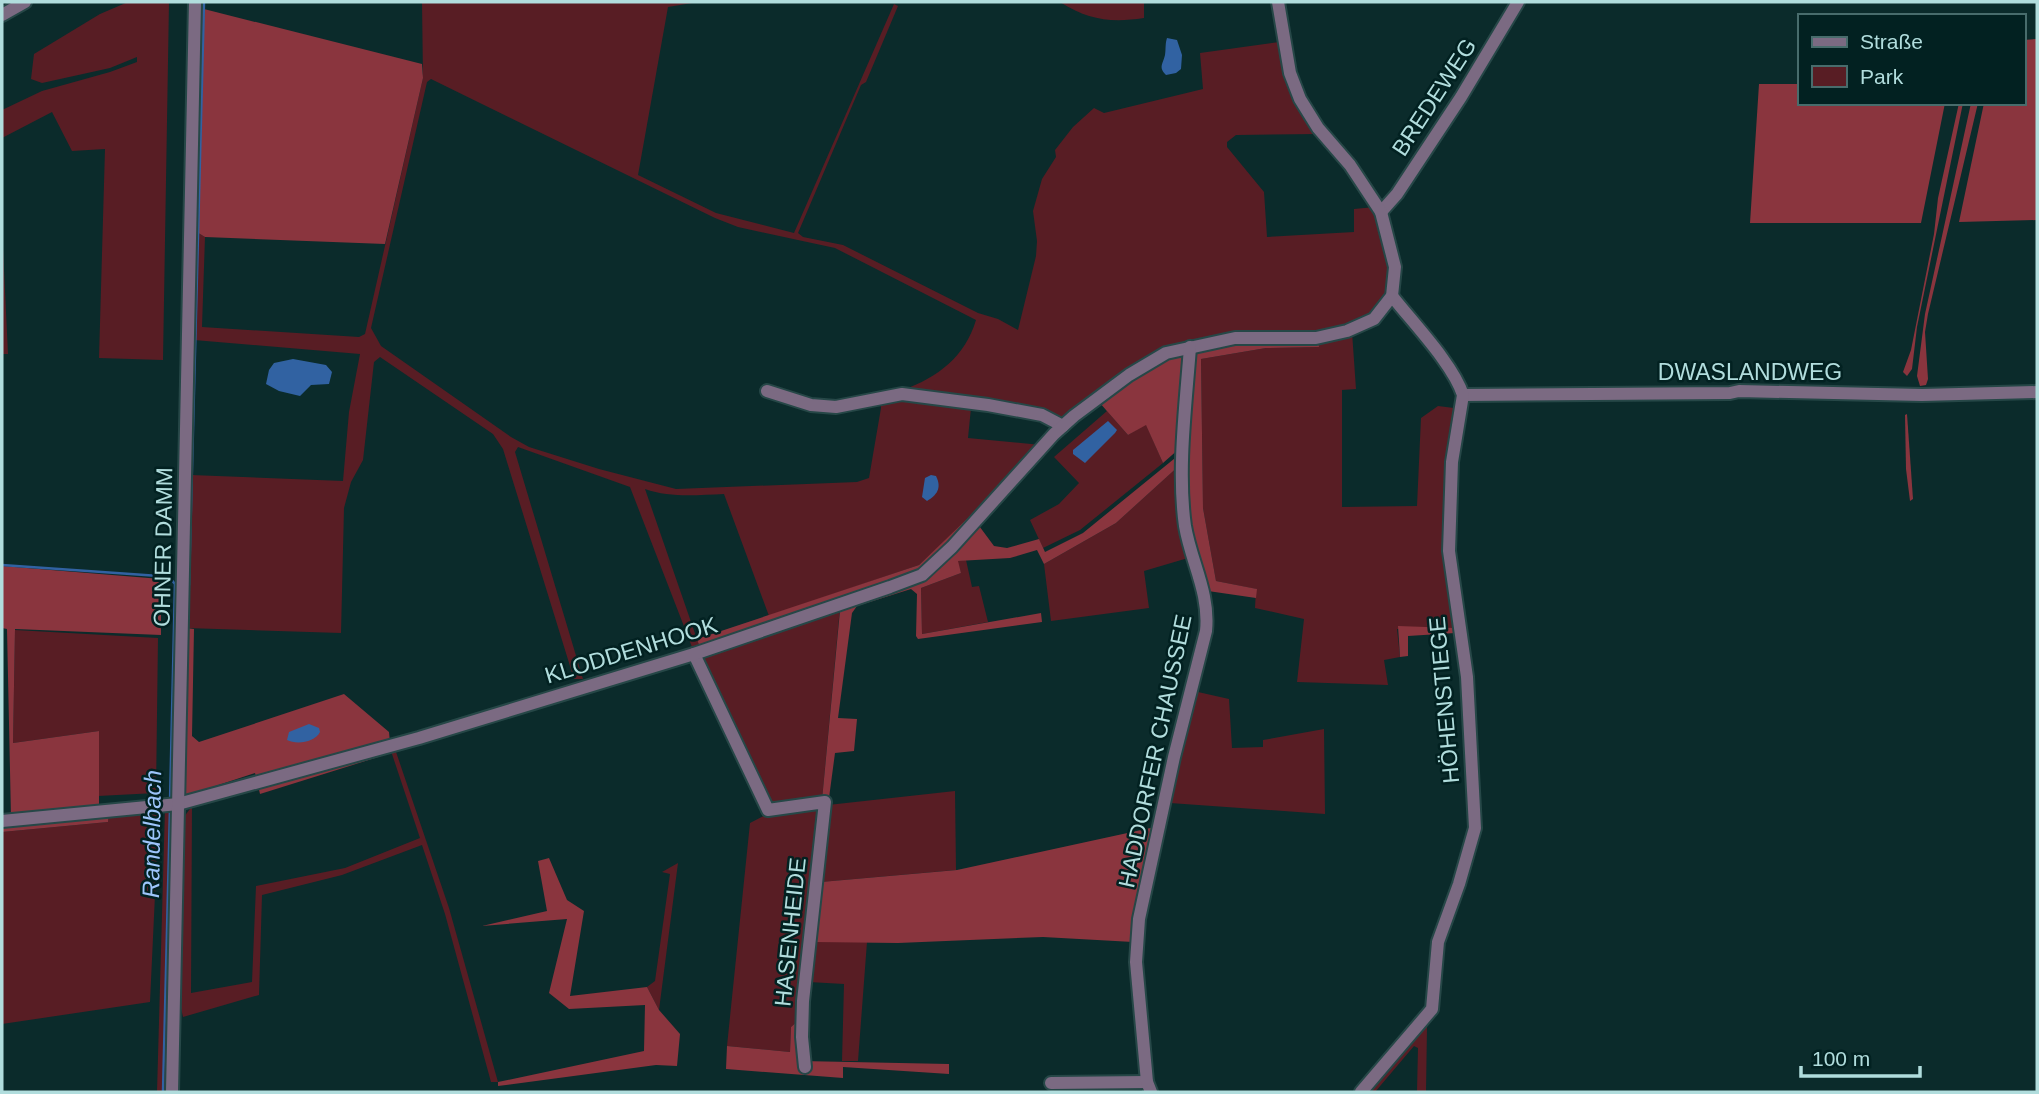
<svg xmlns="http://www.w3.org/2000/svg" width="2039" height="1094" viewBox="0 0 2039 1094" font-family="Arial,sans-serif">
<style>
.green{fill:#581d24}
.forest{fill:#8a353e}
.water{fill:#3162a2}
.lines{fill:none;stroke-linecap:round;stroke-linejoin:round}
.stream{stroke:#3162a2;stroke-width:2.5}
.minor-casing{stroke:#264747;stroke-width:16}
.minor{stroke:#7b6a82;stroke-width:12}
.labels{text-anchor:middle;stroke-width:5;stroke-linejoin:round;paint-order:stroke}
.street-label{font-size:23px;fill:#b1dddd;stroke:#022121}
.water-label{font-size:24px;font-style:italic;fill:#9dc5fb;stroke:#022121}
</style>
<rect width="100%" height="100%" fill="#0b2b2b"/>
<!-- green -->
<g class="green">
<polygon points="128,2 169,2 163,360 99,358 105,149 72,151 52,112 2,138 2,110 42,91 110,72 137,62 137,57 110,68 42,83 31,79 34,54 100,14"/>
<path d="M 422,2 L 698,2 L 668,7 L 638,175 L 716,213 L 794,233 L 894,4 L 898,6 L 866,82 L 861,85 L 798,233 L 803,237 L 843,245 L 978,313 L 998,319 L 1018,330 L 1036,256 L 1037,241 L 1033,211 L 1042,179 L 1056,157 L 1055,150 L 1073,127 L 1094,108 L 1104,113 L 1203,89 L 1200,53 L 1279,42 L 1319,134 L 1236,135 L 1227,142 L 1227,147 L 1264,192 L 1267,237 L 1354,232 L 1354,209 L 1375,207 L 1391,265 L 1390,295 L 1372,316 L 1345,329 L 1317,334 L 1235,336 L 1062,423 L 903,390 C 938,377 965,357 976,320 L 835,248 L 738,227 L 715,218 L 431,79 L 427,82 L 371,328 L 381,346 L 511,437 L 529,447 L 599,469 L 676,489 L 857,482 L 869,478 L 881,408 L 880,399 L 902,397 L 971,408 L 968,438 L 1041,445 L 973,518 L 971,516 L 919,565 L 769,616 L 724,494 C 697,495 670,498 645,489 L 699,645 L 692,647 L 630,487 L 518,447 L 515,452 L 583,679 L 574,679 L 503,449 L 493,434 L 380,357 L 374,362 L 363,460 L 351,482 L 344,508 L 341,633 L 186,628 L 191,475 L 343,481 L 349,412 L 360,354 L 194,340 L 195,231 L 205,237 L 202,327 L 359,337 L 365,334 L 423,78 Z"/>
<path d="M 1060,2 L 1144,2 L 1144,18 C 1111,23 1088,20 1060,2 Z"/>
<polygon points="2,227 8,354 2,354"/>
<polygon points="1352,332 1356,389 1342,390 1342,507 1417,506 1421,418 1438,406 1454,408 1445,471 1442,529 1454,628 1397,629 1400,657 1384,660 1388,685 1297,682 1304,619 1255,608 1256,589 1216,581 1203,508 1201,359 1266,348 1319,347 1318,340"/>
<polygon points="1107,411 1128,435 1146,424 1163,463 1080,530 1043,548 1030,520 1059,504 1079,483 1054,457"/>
<polygon points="1181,464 1188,558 1144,571 1149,608 1051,621 1044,564 1116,523"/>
<polygon points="966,560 972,587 979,586 988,622 922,634 921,588 961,573 957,561"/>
<polygon points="840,607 822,800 769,807 697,655"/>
<polygon points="15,630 158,638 156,793 98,796 99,731 13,743"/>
<polygon points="1198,692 1229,699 1232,748 1263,747 1263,740 1324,729 1325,814 1170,803"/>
<polygon points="394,746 449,908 498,1082 491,1082 445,914 422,845 342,875 262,895 259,995 183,1017 181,1008 184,817 192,806 191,993 252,982 256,886 345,868 420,838 390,748"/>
<polygon points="955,791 956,870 821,882 828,805"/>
<polygon points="822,806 800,1019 791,1027 790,1052 727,1046 750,823 769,813"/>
<polygon points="165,808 174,810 168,1092 157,1092"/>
<polygon points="159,809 150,1002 2,1024 2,832 108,822 109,812"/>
<polygon points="678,863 659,1010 647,987 655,981 670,874 662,872"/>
<polygon points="814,942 867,942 858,1061 842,1061 844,984 809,982"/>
<polygon points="1421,1027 1427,1027 1426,1092 1417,1092 1418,1048 1414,1046 1375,1092 1365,1092"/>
</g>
<!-- forest -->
<g class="forest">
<polygon points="200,8 422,64 423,78 385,244 205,237 195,231"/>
<polygon points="2037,39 2037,220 1959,222 1984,103 2023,103 2023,40"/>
<polygon points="1759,84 1799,84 1799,103 1945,103 1921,223 1750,223"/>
<polygon points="1959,103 1963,103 1917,327 1912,369 1907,376 1903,372 1911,350 1934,234 1938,198"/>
<polygon points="1971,103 1978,103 1928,314 1925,332 1928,379 1926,385 1920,386 1917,376 1925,314"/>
<polygon points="1318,340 1319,347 1266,348 1201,359 1203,508 1216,581 1257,589 1256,598 1208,591 1188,525 1180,448 1163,463 1146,425 1128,435 1099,402 1167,355 1236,341"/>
<polygon points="1907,414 1913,499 1910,501 1906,469 1905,415"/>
<polygon points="1180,454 1181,464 1116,523 1044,564 1037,550 1010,558 958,561 961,573 921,588 922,634 1041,613 1042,622 918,639 916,636 917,594 911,589 857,606 852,613 838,718 857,719 854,751 835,753 829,798 822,800 841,600 699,645 697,639 919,565 971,515 994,546 1007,548 1039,539 1045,552 1083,533"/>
<polygon points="2,566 161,579 161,635 15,629 13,743 99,731 99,807 11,818 7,629 2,628"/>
<polygon points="1398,626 1454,628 1455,633 1408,636 1408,656 1400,657"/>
<polygon points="186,628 194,629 192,736 199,742 344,694 389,732 391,753 260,794 255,773 182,797"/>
<polygon points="109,812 108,822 2,832 2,822"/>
<polygon points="1155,827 1133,942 1043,937 898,943 814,942 821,882 957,870"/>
<polygon points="549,858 567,900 584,911 570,996 647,987 659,1010 680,1034 677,1066 656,1065 498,1086 498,1082 644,1051 645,1005 569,1009 549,993 567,919 482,926 547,911 538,861"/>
<polygon points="800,1019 801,1061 949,1064 949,1074 843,1067 843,1078 726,1069 727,1046 790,1052 791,1027"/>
</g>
<!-- water -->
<g class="water">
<path d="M 1167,38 L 1177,40 L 1182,55 L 1181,69 L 1176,73 L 1166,75 C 1158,67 1163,64 1165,55 C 1166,49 1165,44 1167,38 Z"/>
<polygon points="293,359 326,365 332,372 329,384 311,385 300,396 279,391 266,384 269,370 274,363"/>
<polygon points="1108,421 1117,430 1115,433 1085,463 1073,454 1073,450"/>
<path d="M 931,475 L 936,476 C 942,488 937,495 927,501 L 922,497 L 925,478 Z"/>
<path d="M 309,724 L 319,728 L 320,732 C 315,742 297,745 287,740 L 289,732 Z"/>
</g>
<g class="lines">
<!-- stream -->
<g class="stream">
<polyline points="2,565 159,576"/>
<polyline points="170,578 175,584 170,802"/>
<polyline points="189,585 204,2"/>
<polyline points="163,1092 170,809"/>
</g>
<!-- minor casing -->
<g class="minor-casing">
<g id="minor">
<polyline points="2,15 25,2"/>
<polyline points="1381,212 1397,194 1461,97 1518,2"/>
<polyline points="767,391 811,405 836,407 902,394 988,405 1042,415 1063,426"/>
<polyline points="1463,395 1730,393 1739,391 1922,395 2037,392"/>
<polyline points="694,654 768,810 825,802 803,1001 802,1037 805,1067"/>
<polyline points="2,821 178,804 419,738 694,654 890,587 922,575 952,547 1054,434 1074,416 1129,375 1166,353 1235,338 1316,338 1347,331 1374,319 1392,296 1395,267 1381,212 1350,165 1318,128 1300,99 1290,73 1278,2"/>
<polyline points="1051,1083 1147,1082"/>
<polyline points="172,1092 195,2"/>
<path d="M 1151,1092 L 1147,1082 L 1136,962 L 1139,919 L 1174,757 L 1206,631 C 1210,593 1191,562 1185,526 C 1177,470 1186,403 1190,347"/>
<path d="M 1361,1092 L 1432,1009 L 1438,942 L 1459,884 L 1475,828 L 1467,677 L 1449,551 L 1452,462 L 1463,395 C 1453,364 1413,323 1392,296"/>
</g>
</g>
<!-- minor -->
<use href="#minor" class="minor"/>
</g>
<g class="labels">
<!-- street labels -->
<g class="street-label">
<text transform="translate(1434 97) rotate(-57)" y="8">BREDEWEG</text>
<text x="1750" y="380">DWASLANDWEG</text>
<text transform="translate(163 547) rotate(-89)" y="8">OHNER DAMM</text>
<text transform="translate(631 650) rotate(-17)" y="8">KLODDENHOOK</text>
<text transform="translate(1444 700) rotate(-95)" y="8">HÖHENSTIEGE</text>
<text transform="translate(1155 751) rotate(-78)" y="8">HADDORFER CHAUSSEE</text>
<text transform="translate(790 932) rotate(-84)" y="8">HASENHEIDE</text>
</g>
<!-- water labels -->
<g class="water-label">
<text transform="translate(152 834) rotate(-89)" y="8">Randelbach</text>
</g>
</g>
<!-- border -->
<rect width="2039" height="1094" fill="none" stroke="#b1dddd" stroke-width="7"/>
<!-- legend -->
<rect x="1798" y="14" width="228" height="91" fill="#022121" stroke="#486c6c" stroke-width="2"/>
<rect x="1812" y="37" width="35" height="10" fill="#7b6a82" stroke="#486c6c" stroke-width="2"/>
<text x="1860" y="49" font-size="21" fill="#b1dddd">Straße</text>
<rect x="1812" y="66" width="35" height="21" fill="#581d24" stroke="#486c6c" stroke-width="2"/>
<text x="1860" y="84" font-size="21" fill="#b1dddd">Park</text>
<!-- scale -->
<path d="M1801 1066v10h119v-10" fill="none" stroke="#b1dddd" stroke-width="3.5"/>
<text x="1812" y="1066" font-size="21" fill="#b1dddd" stroke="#022121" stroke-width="5" paint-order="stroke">100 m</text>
</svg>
